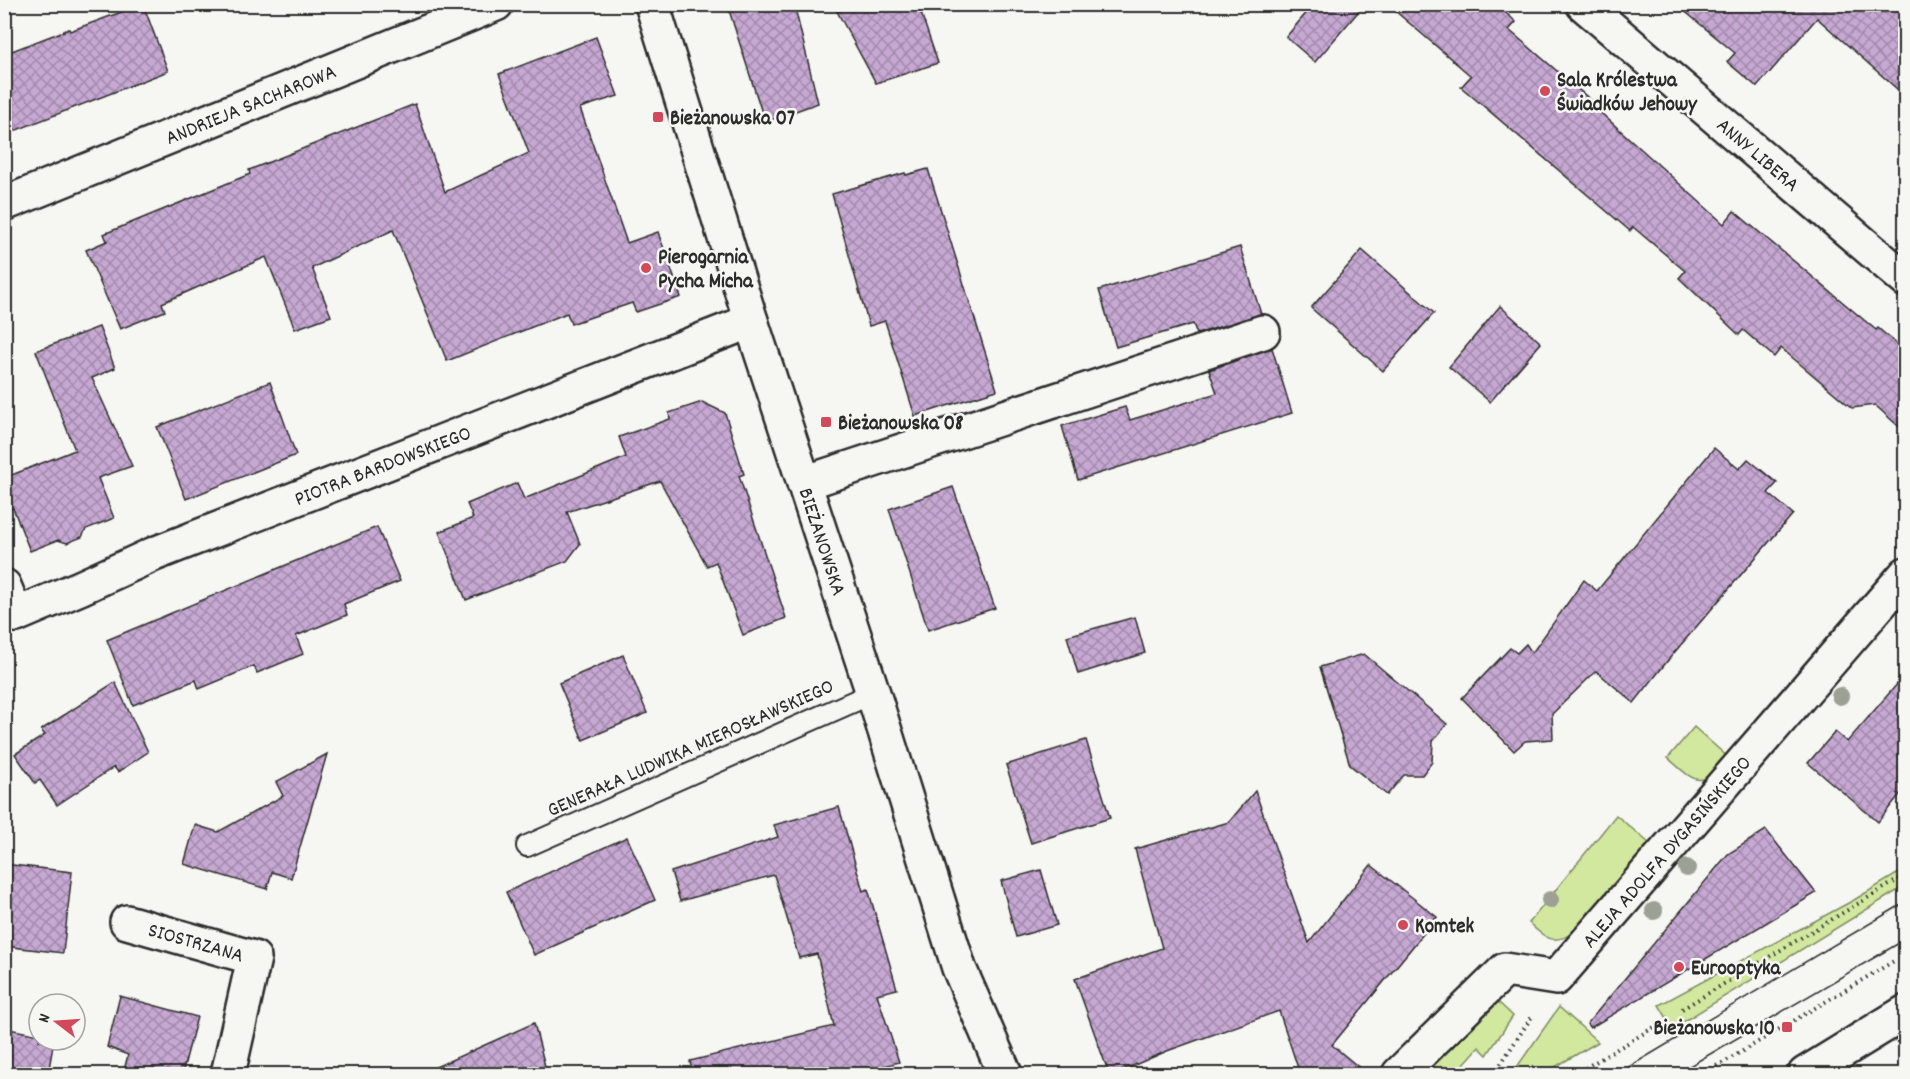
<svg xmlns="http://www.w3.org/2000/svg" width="1910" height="1079" viewBox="0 0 1910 1079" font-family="Dekko,sans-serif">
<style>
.grass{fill:#d1e89e;stroke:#7e8a64;stroke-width:1.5}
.building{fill:url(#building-cross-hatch);stroke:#2b2b2b;stroke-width:1.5}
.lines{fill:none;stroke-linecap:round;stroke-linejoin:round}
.lane-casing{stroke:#2b2b2b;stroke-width:24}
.street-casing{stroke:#2b2b2b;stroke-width:38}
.secondary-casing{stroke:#2b2b2b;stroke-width:38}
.primary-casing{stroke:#2b2b2b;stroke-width:38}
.path{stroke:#2b2b2b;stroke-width:4;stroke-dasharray:1.5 4.5;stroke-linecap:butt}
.lane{stroke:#f6f6f2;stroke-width:20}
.street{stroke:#f6f6f2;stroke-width:33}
.secondary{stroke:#f6f6f2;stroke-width:33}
.primary{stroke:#f6f6f2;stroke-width:33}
.tram{stroke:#2b2b2b;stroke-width:1.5}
.tree{fill:#9da094}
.poi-dot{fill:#d1495b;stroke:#f6f6f2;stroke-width:2}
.labels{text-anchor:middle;stroke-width:5;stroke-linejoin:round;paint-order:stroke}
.poi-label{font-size:21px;font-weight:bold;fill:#2b2b2b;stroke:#f6f6f2;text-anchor:start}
.street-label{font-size:21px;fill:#2b2b2b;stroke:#f6f6f2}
</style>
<defs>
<pattern id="building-cross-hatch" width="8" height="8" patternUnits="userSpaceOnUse" patternTransform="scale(1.5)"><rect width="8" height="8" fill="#c6a8d3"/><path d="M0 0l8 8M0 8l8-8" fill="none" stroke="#a189ab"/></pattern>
</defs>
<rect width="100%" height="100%" fill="#f6f6f2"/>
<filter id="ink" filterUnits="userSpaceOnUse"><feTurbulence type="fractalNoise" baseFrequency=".0167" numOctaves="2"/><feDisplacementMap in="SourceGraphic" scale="12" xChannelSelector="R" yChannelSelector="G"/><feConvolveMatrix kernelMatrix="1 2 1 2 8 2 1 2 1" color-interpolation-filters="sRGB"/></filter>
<g filter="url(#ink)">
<!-- grass -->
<g class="grass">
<path d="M 1694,727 L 1730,759 C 1700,788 1698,785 1668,758 Z"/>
<path d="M 1616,815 L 1649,843 L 1575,931 C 1555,946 1545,939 1529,923 Z"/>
<polygon points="1905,869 1905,886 1673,1028 1659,1005 1854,900"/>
<polygon points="1495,999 1513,1016 1487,1055 1479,1047 1455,1074 1412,1074"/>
<polygon points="1559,1007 1598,1042 1543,1074 1512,1074"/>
</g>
<!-- building -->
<g class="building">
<polygon points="143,4 168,71 4,135 4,54 69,29 70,31"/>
<polygon points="727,4 794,4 818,103 765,122"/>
<polygon points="833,4 918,4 938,63 876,83"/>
<polygon points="1314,4 1365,4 1315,62 1286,37"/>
<polygon points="1387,4 1496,4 1516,22 1509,30 1592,101 1590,103 1724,224 1734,211 1876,330 1878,328 1905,351 1905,432 1875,405 1852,408 1781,348 1774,357 1743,330 1739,335 1679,278 1685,271 1633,227 1630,231 1461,87 1471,76"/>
<polygon points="1676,4 1905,4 1905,96 1817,18 1757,87 1727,62 1735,53"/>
<polygon points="596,37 618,96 580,108 627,243 658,232 681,297 636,312 632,303 571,324 567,313 447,361 393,230 312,268 331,316 295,329 266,257 162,303 165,311 120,329 86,250 107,241 104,234 250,174 249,170 415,104 445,192 529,153 499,74"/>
<polygon points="928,169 997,390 915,416 885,321 869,326 832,194 905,173 906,175"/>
<polygon points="1240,247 1261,314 1197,334 1193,324 1116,347 1099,290"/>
<polygon points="1362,250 1434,313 1383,371 1311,308"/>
<polygon points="1500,306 1541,343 1490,402 1449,367"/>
<polygon points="99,327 115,368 92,378 132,466 98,478 114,518 86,529 82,537 67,543 58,540 30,551 13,508 4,511 4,478 75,450 36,351"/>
<polygon points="1272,348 1292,413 1078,480 1062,426 1125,407 1130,420 1217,393 1209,370"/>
<polygon points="270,382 296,455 186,499 157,427"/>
<polygon points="702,402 725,413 744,474 739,476 786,618 743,635 716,562 707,566 660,481 567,512 580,544 567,561 466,600 439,532 473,518 467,504 517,483 524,499 626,457 619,437 670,419 669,413"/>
<polygon points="1714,448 1739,469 1748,459 1777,483 1768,493 1793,514 1673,654 1634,703 1596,671 1552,714 1553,739 1525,741 1514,751 1462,698 1510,648 1517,653 1526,644 1532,653 1584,580 1597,591"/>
<polygon points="953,487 995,608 928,630 889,509"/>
<polygon points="377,527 400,581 344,604 347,615 296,636 303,654 257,673 254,666 199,689 196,680 133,705 107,640"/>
<polygon points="1135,617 1145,653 1078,674 1067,636"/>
<polygon points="1364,654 1447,724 1433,741 1432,762 1422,775 1404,775 1387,795 1350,765 1320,667"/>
<polygon points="623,655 647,713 583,740 559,683"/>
<polygon points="1905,675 1905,788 1878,822 1808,763 1835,732 1847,742"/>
<polygon points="115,682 148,752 118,772 114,767 57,805 40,780 35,783 15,754 45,735 41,730"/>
<polygon points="1086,740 1110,818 1031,843 1006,765"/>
<polygon points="327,754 291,878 272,872 267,889 184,864 195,825 218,832 283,796 276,782"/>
<polygon points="1255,791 1309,943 1371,865 1437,917 1332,1045 1367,1074 1300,1074 1279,1011 1167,1051 1114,1074 1109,1074 1075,979 1162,948 1135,849 1229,822"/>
<polygon points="839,807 863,891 868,889 897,989 877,994 899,1062 857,1074 692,1074 690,1061 834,1026 817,954 799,958 774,875 680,901 671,872 778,837 774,825"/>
<polygon points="1766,830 1816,893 1590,1028 1587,1024 1728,854"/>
<polygon points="627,837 655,900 534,955 506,892"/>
<polygon points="4,864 72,872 63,953 4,946"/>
<polygon points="1041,870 1057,925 1016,937 1001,881"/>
<polygon points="120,996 197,1017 182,1074 123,1074 128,1055 107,1047"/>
<polygon points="534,1023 547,1074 420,1074"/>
<polygon points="4,1028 39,1035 39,1040 54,1040 48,1074 4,1074"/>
</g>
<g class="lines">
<!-- lane casing -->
<g class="lane-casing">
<polyline id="lane" points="527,846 873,693"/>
</g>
<!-- street casing -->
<g class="street-casing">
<g id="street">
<path id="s1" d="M 1583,4 L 1906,280"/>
<path id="s2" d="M 4,204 L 496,4"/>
<polyline points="804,483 1263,332"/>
<polyline points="4,586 16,615"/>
<path id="s3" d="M 16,615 L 82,587 L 154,554 L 751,321"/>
<path id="s4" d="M 127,922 L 254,958 L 228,1074"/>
<path id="s5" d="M 1399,1074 L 1505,970 L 1556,978 L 1906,574"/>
</g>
</g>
<!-- secondary casing -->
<g class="secondary-casing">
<g id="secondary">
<path id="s6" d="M 652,4 L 751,321 L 873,693 L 959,968 L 1005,1074"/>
</g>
</g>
<!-- primary casing -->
<g class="primary-casing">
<polyline id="primary" points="1805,1074 1906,1012"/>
</g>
<!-- path -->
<g class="path">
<polyline points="1906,475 1903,478 1906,480"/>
<polyline points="1682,1009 1906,875"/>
<polyline points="1494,1074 1533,1015"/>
<polyline points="1575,1074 1663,1022"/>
<polyline points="1700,1074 1726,1061 1894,961"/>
</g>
<!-- lane -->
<use href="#lane" class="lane"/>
<!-- street -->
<use href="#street" class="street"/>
<!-- secondary -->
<use href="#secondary" class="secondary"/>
<!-- primary -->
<use href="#primary" class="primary"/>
<!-- tram -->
<g class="tram">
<polyline points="1617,1074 1906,902"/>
<polyline points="1676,1074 1906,939"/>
</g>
</g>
<!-- trees -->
<g class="tree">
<circle cx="1840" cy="696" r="9"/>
<circle cx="1687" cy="868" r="9"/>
<circle cx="1550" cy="900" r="9"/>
<circle cx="1654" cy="911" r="9"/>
</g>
</g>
<!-- markers -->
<g class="poi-dot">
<circle cx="1545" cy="91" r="6"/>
<rect x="652" y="111" width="12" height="12" rx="3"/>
<circle cx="646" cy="268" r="6"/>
<rect x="820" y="416" width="12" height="12" rx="3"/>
<circle cx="1403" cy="925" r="6"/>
<circle cx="1679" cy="967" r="6"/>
<rect x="1781" y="1021" width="12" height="12" rx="3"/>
</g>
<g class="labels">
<!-- poi labels -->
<g class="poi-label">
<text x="1557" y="86">Sala Królestwa<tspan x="1557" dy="24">Świadków Jehowy</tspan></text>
<text x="670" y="124">Bieżanowska 07</text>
<text x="658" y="263">Pierogarnia<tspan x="658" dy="24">Pycha Micha</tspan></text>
<text x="838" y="429">Bieżanowska 08</text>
<text x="1415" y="932">Komtek</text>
<text x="1691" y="974">Eurooptyka</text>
<text x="1775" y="1034" text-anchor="end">Bieżanowska 10</text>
</g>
<!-- street labels -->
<g class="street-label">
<text dy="7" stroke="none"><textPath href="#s2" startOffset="266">ANDRIEJA SACHAROWA</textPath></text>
<text dy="7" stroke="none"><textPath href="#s1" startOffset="231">ANNY LIBERA</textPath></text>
<text dy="7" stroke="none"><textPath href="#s3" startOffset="396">PIOTRA BARDOWSKIEGO</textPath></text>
<text dy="7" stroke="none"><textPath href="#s6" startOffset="564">BIEŻANOWSKA</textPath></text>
<text transform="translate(690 747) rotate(-24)" y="7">GENERAŁA LUDWIKA MIEROSŁAWSKIEGO</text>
<text dy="7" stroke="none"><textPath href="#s5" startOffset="368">ALEJA ADOLFA DYGASIŃSKIEGO</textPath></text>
<text dy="7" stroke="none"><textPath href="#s4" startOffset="72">SIOSTRZANA</textPath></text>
</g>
</g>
<!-- margin -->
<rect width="1910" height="1079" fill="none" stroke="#f6f6f2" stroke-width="24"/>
<rect x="12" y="12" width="1886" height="1055" fill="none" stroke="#2b2b2b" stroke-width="2" filter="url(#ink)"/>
<!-- north arrow -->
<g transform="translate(57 1022) rotate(287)"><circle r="28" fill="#f6f6f2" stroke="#a5a5a2" stroke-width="1.5"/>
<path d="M0-4.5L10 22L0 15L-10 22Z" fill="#d1495b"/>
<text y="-9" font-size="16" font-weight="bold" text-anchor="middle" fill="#2b2b2b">N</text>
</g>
</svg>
